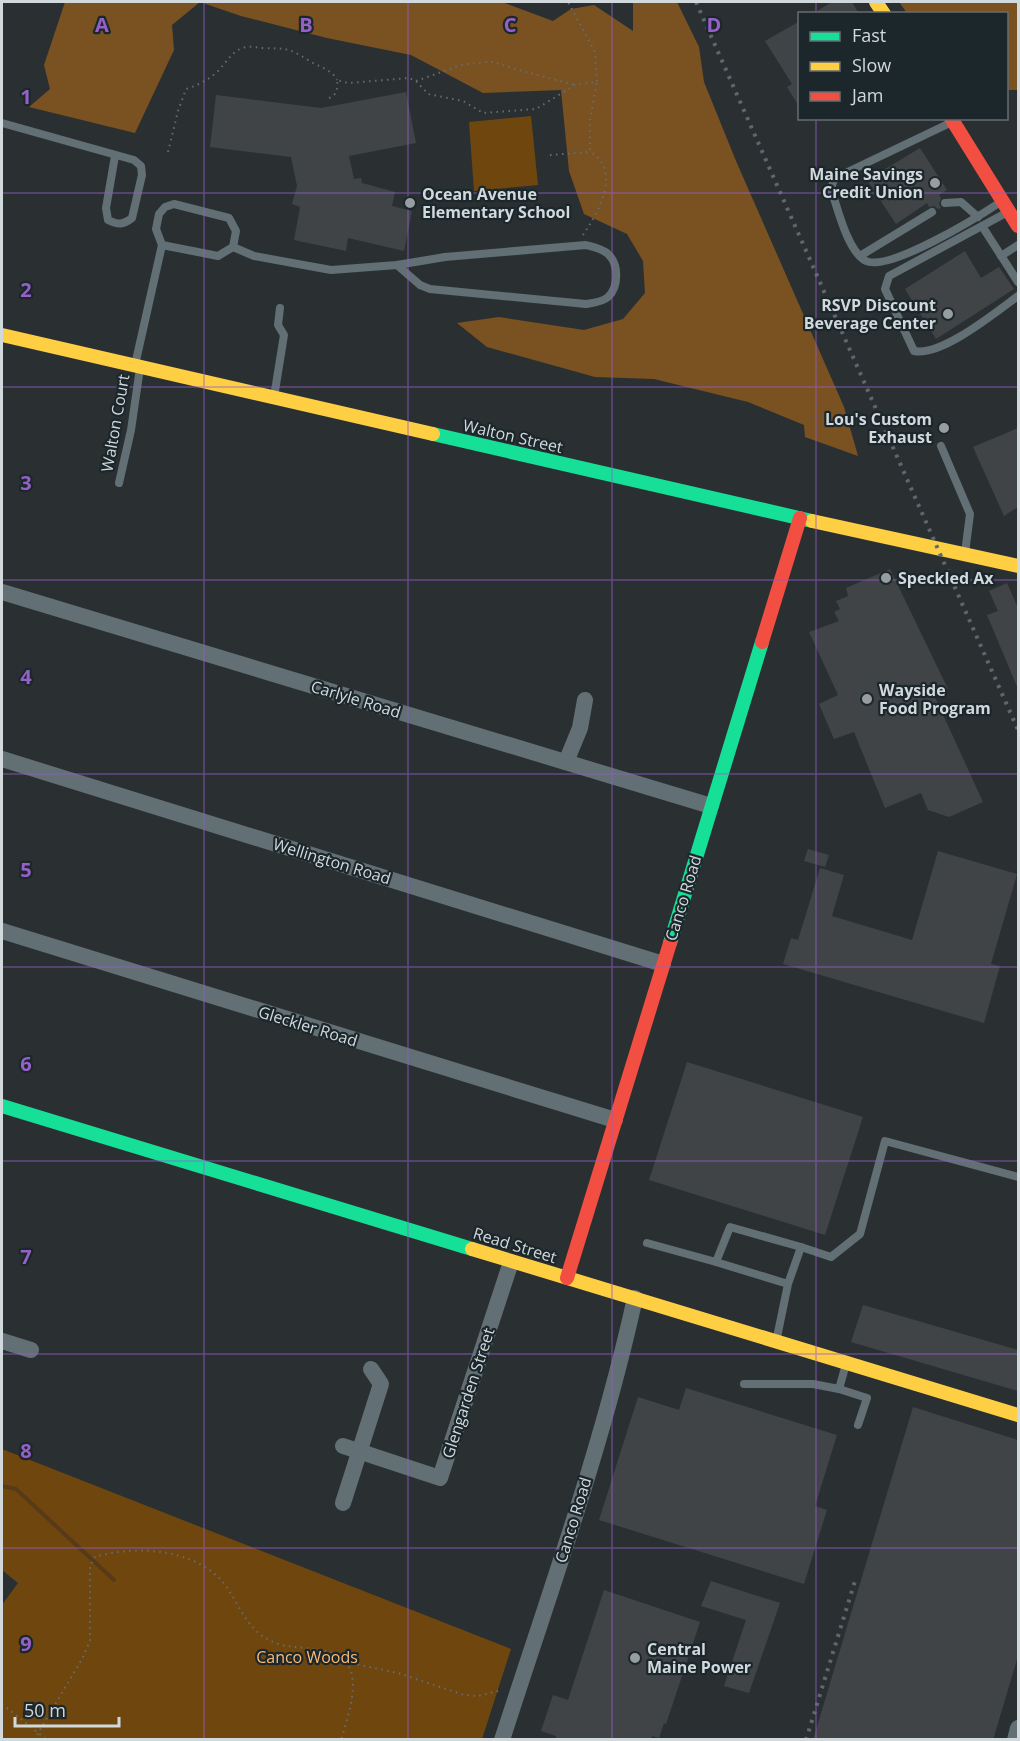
<svg xmlns="http://www.w3.org/2000/svg" width="1020" height="1741" viewBox="0 0 1020 1741" font-family="'Open Sans',sans-serif">
<style>
.green{fill:#6f470e}
.forest{fill:#7a5222}
.lines{fill:none;stroke-linecap:round;stroke-linejoin:round}
.stream{stroke:#583a18;stroke-width:4}
.building{fill:#404446}
.path{stroke:#646d72;stroke-width:2;stroke-dasharray:1.5 4.5;stroke-linecap:butt}
.lane{stroke:#626f74;stroke-width:8}
.street{stroke:#626f74;stroke-width:16}
.fast{stroke:#16e098;stroke-width:14}
.slow{stroke:#ffcf43;stroke-width:14}
.jam{stroke:#f24e42;stroke-width:14}
.rail{stroke:#60676c;stroke-width:4;stroke-dasharray:3 6;stroke-linecap:butt}
.grid{fill:none;stroke:#9560c8;stroke-width:1.5;stroke-opacity:0.55}
.poi-dot{fill:#979ea1;stroke:#1c272c;stroke-width:2}
.labels{text-anchor:middle;stroke-width:4.5;stroke-linejoin:round;paint-order:stroke}
.poi-label{font-size:16px;font-weight:bold;fill:#d2d9dd;stroke:#1c272c;text-anchor:start}
.street-label{font-size:16px;fill:#d2d9dd;stroke:#1c272c}
.park-label{font-size:16px;fill:#fcba73;stroke:#1c272c}
.grid-label{font-size:20px;text-anchor:middle;font-weight:bold;fill:#9560c8;stroke:#1c272c;stroke-width:4.5;stroke-linejoin:round;paint-order:stroke}
</style>
<rect width="100%" height="100%" fill="#2a3032"/>
<!-- green -->
<g class="green">
<polygon points="531,116 538,185 474,191 469,122"/>
<polygon points="2,1449 511,1649 482,1739 2,1739 2,1605 18,1583 2,1570"/>
</g>
<!-- forest -->
<g class="forest">
<polygon points="65,2 502,2 553,21 571,9 594,5 633,31 633,2 677,2 699,47 704,82 736,161 844,407 858,456 805,437 804,425 748,402 654,379 595,377 487,347 457,323 499,317 584,330 623,319 645,293 643,261 627,234 584,214 569,171 561,90 483,93 411,55 327,38 241,16 200,2 172,25 174,50 135,133 29,107 50,89 44,65"/>
<polygon points="899,2 1018,2 1018,90 1007,90 1006,14 907,13"/>
</g>
<g class="lines">
<!-- stream -->
<polyline class="stream" points="2,1486 16,1489 114,1580"/>
</g>
<!-- building -->
<g class="building">
<polygon points="832,2 852,2 859,14 812,14"/>
<polygon points="800,21 800,108 787,87 792,84 765,41"/>
<polygon points="406,92 416,143 349,156 354,179 361,178 362,183 395,192 392,206 412,211 404,251 348,238 346,251 294,240 300,207 292,204 297,186 291,157 210,147 216,95 321,108"/>
<polygon points="920,148 947,190 939,195 941,198 939,204 941,208 938,209 934,206 929,207 927,203 896,224 867,180"/>
<polygon points="965,251 981,278 999,267 1014,289 936,339 905,289"/>
<polygon points="1018,428 1018,507 1004,516 973,447"/>
<polygon points="890,569 948,689 934,695 983,802 949,817 928,810 921,793 885,808 854,732 834,739 819,704 838,695 809,632 839,621 834,612 840,609 836,601 848,596 846,588"/>
<polygon points="1007,583 1018,608 1018,689 987,615 998,611 989,591"/>
<polygon points="808,849 829,855 825,867 804,861"/>
<polygon points="938,851 1017,874 991,964 1000,966 984,1023 783,964 791,938 798,940 820,868 844,875 832,916 912,940"/>
<polygon points="687,1062 863,1117 825,1235 649,1180"/>
<polygon points="863,1305 1018,1350 1018,1391 851,1342"/>
<polygon points="686,1388 837,1435 815,1506 827,1510 804,1584 599,1520 638,1397 679,1410"/>
<polygon points="913,1407 1018,1440 1018,1656 993,1740 813,1740"/>
<polygon points="711,1581 780,1603 749,1693 724,1686 746,1620 701,1606"/>
<polygon points="604,1590 700,1622 666,1724 664,1723 659,1738 652,1736 651,1740 555,1740 556,1736 541,1731 553,1695 568,1700"/>
</g>
<g class="lines">
<!-- path -->
<g class="path">
<polyline points="416,81 461,65 485,62 494,62 515,69 575,85"/>
<path d="M 329,98 C 337,95 338,88 337,80 L 348,83 L 409,78 L 416,81 L 428,94 L 463,101 L 483,113 L 536,109 L 575,85 L 597,82 L 595,52 L 568,2"/>
<path d="M 168,152 L 178,111 L 186,89 C 199,85 208,80 218,71 C 227,62 232,50 246,47 C 252,46 258,48 264,48 C 287,49 287,47 308,60 C 318,67 332,69 337,80"/>
<polyline points="550,155 590,152 590,120 597,82"/>
<path d="M 583,235 C 595,217 612,189 604,167 C 601,160 596,156 591,152"/>
<polyline points="346,1662 398,1673 464,1695 478,1696 502,1690"/>
<polyline points="2,1704 47,1740"/>
<path d="M 34,1740 L 82,1659 L 90,1641 L 90,1566 L 95,1557 C 137,1544 202,1549 228,1589 C 241,1609 248,1630 271,1641 C 291,1652 328,1643 345,1661 C 362,1679 347,1719 341,1740"/>
</g>
<!-- lane -->
<g class="lane">
<path d="M 2,123 L 134,160 L 141,166 L 142,175 L 132,218 C 123,225 118,225 108,220 L 106,208 L 115,156"/>
<path d="M 950,123 L 835,178 L 832,185 L 832,192 C 838,210 848,252 866,261 C 889,272 978,217 999,203"/>
<polyline points="945,203 961,202 978,217"/>
<path d="M 1006,213 L 889,276 L 885,289 L 914,351 C 941,357 996,312 1018,296"/>
<polyline points="982,226 1018,282"/>
<polyline points="162,245 156,229 159,214 165,207 174,204 229,218 236,231 233,247"/>
<path d="M 233,247 L 254,256 L 331,270 L 397,265 L 445,257 L 586,245 C 593,247 603,249 608,254 C 619,264 619,287 608,297 C 603,302 593,303 586,304 L 430,289 L 420,285 L 397,265"/>
<polyline points="860,256 932,212"/>
<polyline points="1001,256 1018,245"/>
<polyline points="135,365 162,245 218,256 233,247"/>
<polyline points="274,397 284,335 278,325 280,308"/>
<polyline points="941,446 970,514 965,553"/>
<polyline points="119,483 131,430 140,368"/>
<polyline points="647,1243 716,1262"/>
<polyline points="801,1247 831,1257 860,1234 885,1141 1018,1177"/>
<polyline points="776,1342 788,1284 801,1247 730,1227 716,1262 788,1284"/>
<polyline points="744,1384 813,1384 839,1389 846,1364"/>
<polyline points="839,1389 867,1398 858,1425"/>
</g>
<!-- street -->
<g class="street">
<polyline points="2,592 711,806"/>
<polyline points="2,759 663,964"/>
<polyline points="566,762 580,728 585,700"/>
<polyline points="2,931 615,1120"/>
<polyline points="2,1341 31,1350"/>
<polyline points="343,1446 440,1478 511,1262"/>
<polyline points="343,1503 381,1384 371,1369"/>
<path d="M 502,1740 C 549,1594 602,1448 635,1298"/>
<polyline points="1015,1740 1018,1728"/>
</g>
<!-- fast -->
<g class="fast">
<polyline points="433,434 812,521"/>
<polyline points="670,943 762,642"/>
<polyline points="2,1106 472,1249"/>
</g>
<!-- slow -->
<g class="slow">
<polyline points="876,2 884,14"/>
<polyline points="2,335 433,434"/>
<polyline points="812,521 1018,566"/>
<polyline points="472,1249 1018,1415"/>
</g>
<!-- jam -->
<g class="jam">
<polyline points="951,118 1018,226"/>
<polyline points="762,642 800,518"/>
<polyline points="567,1278 670,943"/>
</g>
<!-- rail -->
<g class="rail">
<polyline points="696,2 1018,730"/>
<polyline points="806,1740 855,1581"/>
</g>
</g>
<!-- grid -->
<path class="grid" d="M 204,2 L 204,1740M 408,2 L 408,1740M 612,2 L 612,1740M 816,2 L 816,14M 816,118 L 816,1740M 2,193 L 1018,193M 2,387 L 1018,387M 2,580 L 1018,580M 2,774 L 1018,774M 2,967 L 1018,967M 2,1161 L 1018,1161M 2,1354 L 1018,1354M 2,1548 L 1018,1548"/>
<!-- markers -->
<g class="poi-dot">
<circle cx="935" cy="183" r="6"/>
<circle cx="410" cy="203" r="6"/>
<circle cx="948" cy="314" r="6"/>
<circle cx="944" cy="428" r="6"/>
<circle cx="886" cy="578" r="6"/>
<circle cx="867" cy="699" r="6"/>
<circle cx="635" cy="1658" r="6"/>
</g>
<g class="labels">
<!-- poi labels -->
<g class="poi-label">
<text x="923" y="180" text-anchor="end">Maine Savings<tspan x="923" dy="18">Credit Union</tspan></text>
<text x="422" y="200">Ocean Avenue<tspan x="422" dy="18">Elementary School</tspan></text>
<text x="936" y="311" text-anchor="end">RSVP Discount<tspan x="936" dy="18">Beverage Center</tspan></text>
<text x="932" y="425" text-anchor="end">Lou's Custom<tspan x="932" dy="18">Exhaust</tspan></text>
<text x="898" y="584">Speckled Ax</text>
<text x="879" y="696">Wayside<tspan x="879" dy="18">Food Program</tspan></text>
<text x="647" y="1655">Central<tspan x="647" dy="18">Maine Power</tspan></text>
</g>
<!-- street labels -->
<g class="street-label">
<text transform="translate(115 423) rotate(-80)" y="6">Walton Court</text>
<text transform="translate(513 436) rotate(13)" y="6">Walton Street</text>
<text transform="translate(356 699) rotate(17)" y="6">Carlyle Road</text>
<text transform="translate(332 861) rotate(17)" y="6">Wellington Road</text>
<text transform="translate(683 898) rotate(-73)" y="6">Canco Road</text>
<text transform="translate(308 1026) rotate(17)" y="6">Gleckler Road</text>
<text transform="translate(515 1245) rotate(17)" y="6">Read Street</text>
<text transform="translate(468 1393) rotate(-72)" y="6">Glengarden Street</text>
<text transform="translate(573 1520) rotate(-73)" y="6">Canco Road</text>
</g>
<!-- park labels -->
<g class="park-label">
<text x="307" y="1663">Canco Woods</text>
</g>
</g>
<g class="grid-label">
<text x="102" y="32">A</text>
<text x="306" y="32">B</text>
<text x="510" y="32">C</text>
<text x="714" y="32">D</text>
<text x="26" y="104">1</text>
<text x="26" y="297">2</text>
<text x="26" y="490">3</text>
<text x="26" y="684">4</text>
<text x="26" y="877">5</text>
<text x="26" y="1071">6</text>
<text x="26" y="1264">7</text>
<text x="26" y="1458">8</text>
<text x="26" y="1651">9</text>
</g>
<!-- border -->
<rect width="1020" height="1741" fill="none" stroke="#d2d9dd" stroke-width="6"/>
<!-- legend -->
<rect x="798" y="12" width="210" height="108" fill="#1c272c" stroke="#656e73" stroke-width="1.5"/>
<rect x="810" y="32" width="30" height="9" fill="#16e098" stroke="#656e73" stroke-width="1.5"/>
<text x="852" y="42" font-size="18" fill="#d2d9dd">Fast</text>
<rect x="810" y="62" width="30" height="9" fill="#ffcf43" stroke="#656e73" stroke-width="1.5"/>
<text x="852" y="72" font-size="18" fill="#d2d9dd">Slow</text>
<rect x="810" y="92" width="30" height="9" fill="#f24e42" stroke="#656e73" stroke-width="1.5"/>
<text x="852" y="102" font-size="18" fill="#d2d9dd">Jam</text>
<!-- scale -->
<path d="M15 1717v9h104v-9" fill="none" stroke="#d2d9dd" stroke-width="3"/>
<text x="24" y="1717" font-size="18" fill="#d2d9dd" stroke="#1c272c" stroke-width="4.5" paint-order="stroke">50 m</text>
</svg>
